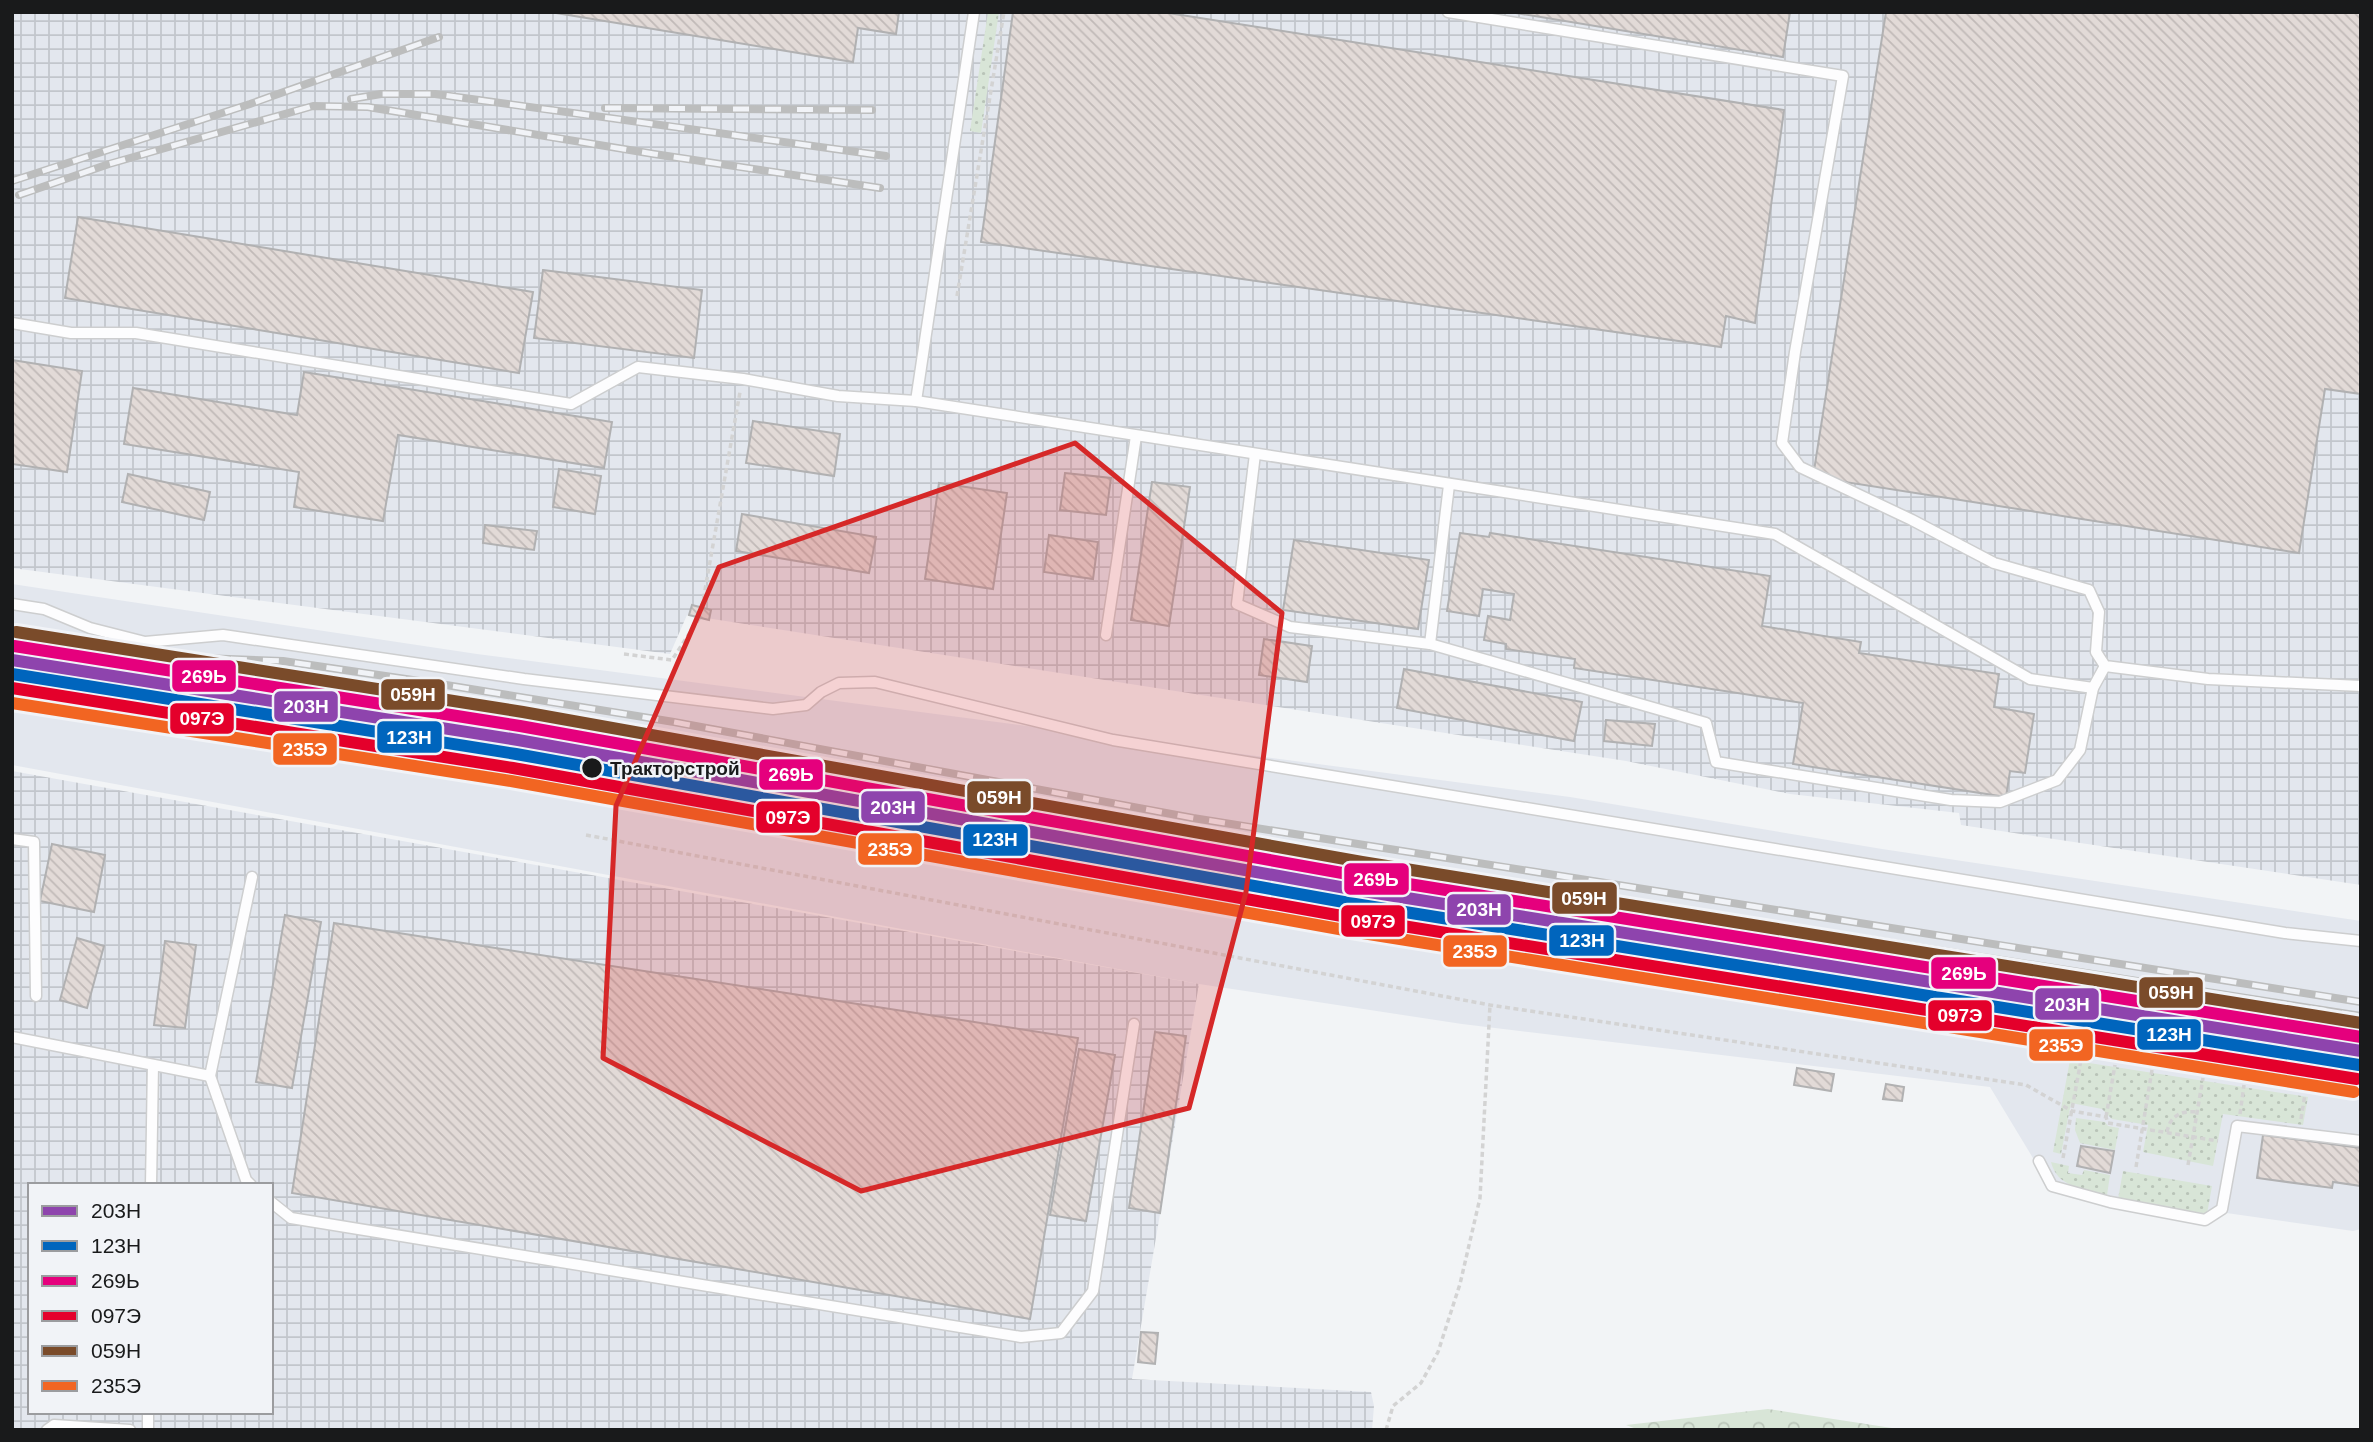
<svg xmlns="http://www.w3.org/2000/svg" width="2373" height="1442" viewBox="0 0 2373 1442" font-family="Arial,sans-serif">
<style>
.built{fill:#e3e7ee}
.industrial{fill:url(#industrial-grid);fill-rule:evenodd}
.grass{fill:url(#grass-dots)}
.forest{fill:url(#forest-crowns)}
.building{fill:url(#building-back-hatch);stroke:#b1b1b2;stroke-width:2}
.lines{fill:none;stroke-linecap:round;stroke-linejoin:round}
.service-casing{stroke:#cdcecf;stroke-width:13}
.path{stroke:#d3d3d3;stroke-width:3.5;stroke-dasharray:5 3.5;stroke-linecap:butt}
.service{stroke:#fdfdfe;stroke-width:10}
.rail-casing{stroke:#bcbdbd;stroke-width:8}
.rail{stroke:#f1f3f7;stroke-width:5;stroke-dasharray:16;stroke-linecap:butt}
.rail-1-casing{stroke:#f1f3f7;stroke-width:18}
.rail-2-casing{stroke:#f1f3f7;stroke-width:18}
.rail-3-casing{stroke:#f1f3f7;stroke-width:18}
.rail-4-casing{stroke:#f1f3f7;stroke-width:18}
.rail-5-casing{stroke:#f1f3f7;stroke-width:18}
.rail-6-casing{stroke:#f1f3f7;stroke-width:18}
.rail-1{stroke:#8e44ad;stroke-width:12}
.rail-2{stroke:#0065bd;stroke-width:12}
.rail-3{stroke:#e5007d;stroke-width:12}
.rail-4{stroke:#e4002b;stroke-width:12}
.rail-5{stroke:#7a4b2a;stroke-width:12}
.rail-6{stroke:#f26522;stroke-width:12}
.marked{fill:#d62828;fill-opacity:0.2;stroke:#d62828;stroke-width:5;stroke-linejoin:round}
.stop-dot{fill:#191a1b;stroke:#f1f3f7;stroke-width:2.5}
.labels{text-anchor:middle;stroke-width:5;stroke-linejoin:round;paint-order:stroke}
.stop-label{font-size:19px;font-weight:bold;fill:#191a1b;stroke:#f1f3f7;text-anchor:start}
.line-badge{stroke:#f1f3f7;stroke-width:2.5}
.badge-label{font-size:19px;text-anchor:middle;font-weight:bold;fill:#fff}
</style>
<defs>
<pattern id="industrial-grid" width="8" height="8" patternUnits="userSpaceOnUse" patternTransform="scale(1.75)"><rect width="8" height="8" fill="#e3e7ee"/><path d="M0 4h8M4 0v8" fill="none" stroke="#c2c6cc"/></pattern>
<pattern id="grass-dots" width="8" height="8" patternUnits="userSpaceOnUse" patternTransform="scale(1.75)"><rect width="8" height="8" fill="#d8e5d7"/><path d="M2 2h.1M6 6h.1" fill="none" stroke="#b9c4b8" stroke-width="1.8" stroke-linecap="round"/></pattern>
<pattern id="forest-crowns" width="20" height="18" patternUnits="userSpaceOnUse" patternTransform="scale(1.75)"><rect width="20" height="18" fill="#d8e5d7"/><path d="M2 6a3 3 0 1 1 6 0M12 15a3 3 0 1 1 6 0" fill="none" stroke="#b9c4b8"/></pattern>
<pattern id="building-back-hatch" width="6" height="6" patternUnits="userSpaceOnUse" patternTransform="scale(1.75)"><rect width="6" height="6" fill="#e2dad7"/><path d="M-1 5l2 2M0 0l6 6M5-1l2 2" fill="none" stroke="#c1bab8"/></pattern>
</defs>
<rect width="100%" height="100%" fill="#f2f4f6"/>
<!-- built -->
<polygon class="built" points="12,584 477,654 1570,797 1882,849 2361,921 2361,1229 2353,1231 2051,1188 1990,1087 1462,1024 1199,984 12,765"/>
<!-- industrial -->
<g class="industrial">
<polygon points="12,12 2361,12 2361,885 1961,825 1959,813 1790,794 1626,761 687,615 670,654 12,568"/>
<path d="M 12,771 L 1199,984 L 1132,1379 L 1371,1392 L 1374,1406 L 1372,1430 L 12,1430 ZM 30,1185 L 271,1185 L 271,1412 L 30,1412 Z"/>
</g>
<!-- grass -->
<g class="grass">
<polygon points="988,12 999,12 981,133 970,131"/>
<polygon points="2070,1060 2308,1097 2303,1125 2223,1114 2213,1166 2143,1152 2148,1125 2112,1119 2102,1109 2071,1103 2061,1154 2053,1152"/>
<polygon points="2076,1118 2105,1122 2108,1126 2119,1128 2115,1150 2080,1143 2075,1130"/>
<path d="M 2051,1162 L 2069,1166 L 2068,1173 L 2082,1175 L 2084,1170 L 2110,1175 L 2107,1195 C 2084,1188 2057,1188 2051,1162 Z"/>
<polygon points="2123,1171 2212,1186 2207,1214 2118,1199"/>
</g>
<!-- forest -->
<polygon class="forest" points="1768,1409 1905,1430 1639,1430 1626,1425"/>
<!-- building -->
<g class="building">
<polygon points="550,12 899,12 896,34 858,28 853,62"/>
<polygon points="1013,12 1162,12 1784,110 1755,323 1726,316 1721,347 981,242"/>
<polygon points="1510,12 1790,12 1783,57"/>
<polygon points="1886,12 2361,12 2361,394 2325,389 2299,553 1813,477"/>
<polygon points="78,217 533,292 519,373 65,298"/>
<polygon points="543,270 702,290 694,358 534,338"/>
<polygon points="12,360 82,371 67,472 12,464"/>
<polygon points="304,372 612,422 604,468 398,435 383,521 294,507 299,472 124,444 133,388 297,415"/>
<polygon points="753,421 840,434 834,476 746,463"/>
<polygon points="559,469 601,476 595,514 553,507"/>
<polygon points="1065,473 1111,478 1106,515 1060,510"/>
<polygon points="128,474 210,492 204,520 122,502"/>
<polygon points="1152,482 1190,487 1169,626 1131,620"/>
<polygon points="939,483 1007,493 993,589 925,579"/>
<polygon points="742,514 876,537 869,573 736,551"/>
<polygon points="485,525 537,531 534,550 483,543"/>
<polygon points="1460,533 1489,537 1490,533 1770,576 1762,626 1861,642 1859,653 1999,674 1994,707 2034,714 2025,773 2010,771 2006,797 1793,764 1803,703 1574,668 1575,659 1506,649 1506,644 1484,640 1488,616 1510,620 1514,594 1483,589 1479,616 1447,611"/>
<polygon points="1049,535 1098,542 1093,579 1044,572"/>
<polygon points="1294,540 1429,560 1418,629 1283,610"/>
<polygon points="692,605 711,610 709,620 689,615"/>
<polygon points="1264,639 1312,646 1307,682 1259,675"/>
<polygon points="1404,669 1582,702 1574,741 1397,708"/>
<polygon points="1606,720 1655,724 1652,746 1604,741"/>
<polygon points="52,844 105,855 94,912 40,901"/>
<polygon points="285,915 321,922 292,1088 256,1082"/>
<polygon points="334,923 1078,1038 1030,1319 292,1193"/>
<polygon points="77,938 104,946 87,1008 60,1000"/>
<polygon points="165,941 196,945 185,1028 154,1025"/>
<polygon points="1155,1032 1186,1036 1160,1213 1129,1208"/>
<polygon points="1079,1049 1115,1055 1086,1221 1050,1215"/>
<polygon points="1797,1068 1834,1074 1831,1091 1794,1085"/>
<polygon points="1886,1084 1904,1087 1902,1101 1883,1099"/>
<polygon points="2263,1135 2361,1148 2361,1186 2333,1182 2332,1188 2257,1178"/>
<polygon points="2081,1146 2114,1151 2110,1173 2077,1166"/>
<polygon points="1141,1332 1158,1333 1155,1364 1138,1362"/>
</g>
<g class="lines">
<!-- service casing -->
<g class="service-casing">
<g id="service">
<polyline points="1448,12 1843,76 1795,352 1782,443 1800,467 1912,520 1994,563 2089,590 2099,612 2096,652 2105,666 2208,679 2361,686"/>
<polyline points="12,323 71,333 136,333 571,404 638,367 743,379 838,396 916,401 1775,534 2030,679 2093,688"/>
<polyline points="916,401 974,12"/>
<polyline points="1255,454 1237,604 1290,627 1430,644 1706,723 1716,762 1951,800 2000,802 2057,780 2080,750 2093,688 2105,666"/>
<polyline points="12,604 44,609 90,628 145,642 223,635 524,679 773,709 806,705 821,692 839,683 875,682 1113,740 2285,933 2361,941"/>
<polyline points="1106,635 1136,436"/>
<polyline points="1430,644 1449,485"/>
<polyline points="12,839 34,842 36,996"/>
<polyline points="12,1037 210,1076 252,877"/>
<polyline points="210,1076 246,1180 251,1185"/>
<polyline points="2039,1161 2052,1186 2110,1202 2205,1220 2222,1209 2237,1126 2361,1141"/>
<polyline points="151,1185 153,1065"/>
<polyline points="271,1202 291,1218 1021,1337 1061,1333 1093,1291 1134,1024"/>
<polyline points="47,1430 54,1425 130,1430"/>
<polyline points="148,1430 148,1412"/>
</g>
</g>
<!-- path -->
<g class="path">
<polyline points="957,296 1004,12"/>
<polyline points="702,607 740,392"/>
<polyline points="624,654 672,660 700,617"/>
<polyline points="236,706 424,735 437,744 461,748"/>
<polyline points="586,835 1490,1005 2026,1085 2072,1111 2106,1117 2108,1123 2218,1141"/>
<polyline points="2240,1114 2244,1085"/>
<polyline points="2106,1117 2115,1065"/>
<polyline points="2301,1119 2305,1094"/>
<path d="M 2167,1132 C 2170,1116 2181,1110 2197,1112"/>
<polyline points="2063,1158 2081,1060"/>
<polyline points="2188,1165 2203,1078"/>
<polyline points="2136,1167 2152,1070"/>
<polyline points="1386,1430 1393,1406 1421,1383 1438,1352 1460,1284 1480,1198 1490,1005"/>
</g>
<!-- service -->
<use href="#service" class="service"/>
<!-- rail casing -->
<g class="rail-casing">
<g id="rail">
<polyline points="351,99 381,94 435,94 886,156"/>
<polyline points="605,108 872,110"/>
<polyline points="12,181 250,104 439,37"/>
<polyline points="19,195 109,164 313,106 368,107 654,154 880,188"/>
<polyline points="39,652 283,661 440,684 674,722 1193,818 2361,1002"/>
<polyline points="226,667 818,763 1297,850 2361,1016"/>
</g>
</g>
<!-- rail -->
<use href="#rail" class="rail"/>
<!-- rail-1 casing -->
<g class="rail-1-casing">
<polyline id="rail-1" points="12,660 518,740 1357,890 2361,1051"/>
</g>
<!-- rail-2 casing -->
<g class="rail-2-casing">
<polyline id="rail-2" points="12,674 516,754 1355,904 2359,1065"/>
</g>
<!-- rail-3 casing -->
<g class="rail-3-casing">
<polyline id="rail-3" points="14,646 520,726 1359,876 2361,1037"/>
</g>
<!-- rail-4 casing -->
<g class="rail-4-casing">
<polyline id="rail-4" points="12,688 513,768 1353,918 2357,1079"/>
</g>
<!-- rail-5 casing -->
<g class="rail-5-casing">
<polyline id="rail-5" points="16,632 523,712 1362,862 2361,1023"/>
</g>
<!-- rail-6 casing -->
<g class="rail-6-casing">
<polyline id="rail-6" points="12,703 511,781 1350,931 2354,1092"/>
</g>
<!-- rail-1 -->
<use href="#rail-1" class="rail-1"/>
<!-- rail-2 -->
<use href="#rail-2" class="rail-2"/>
<!-- rail-3 -->
<use href="#rail-3" class="rail-3"/>
<!-- rail-4 -->
<use href="#rail-4" class="rail-4"/>
<!-- rail-5 -->
<use href="#rail-5" class="rail-5"/>
<!-- rail-6 -->
<use href="#rail-6" class="rail-6"/>
</g>
<!-- marked area -->
<path class="marked" d="M 1075,443 L 1282,613 L 1246,892 L 1189,1108 L 861,1191 L 603,1058 L 616,806 L 719,567 Z"/>
<!-- markers -->
<circle class="stop-dot" cx="592" cy="768" r="11"/>
<g class="labels">
<!-- stop labels -->
<g class="stop-label">
<text x="610" y="775">Тракторстрой</text>
</g>
</g>
<g class="line-badge">
<rect x="171" y="659" width="66" height="34" rx="7" fill="#e5007d"/>
<rect x="380" y="678" width="66" height="33" rx="7" fill="#7a4b2a"/>
<rect x="273" y="690" width="66" height="33" rx="7" fill="#8e44ad"/>
<rect x="169" y="702" width="66" height="33" rx="7" fill="#e4002b"/>
<rect x="376" y="720" width="67" height="34" rx="7" fill="#0065bd"/>
<rect x="272" y="732" width="66" height="34" rx="7" fill="#f26522"/>
<rect x="758" y="758" width="66" height="33" rx="7" fill="#e5007d"/>
<rect x="966" y="780" width="66" height="34" rx="7" fill="#7a4b2a"/>
<rect x="860" y="790" width="66" height="34" rx="7" fill="#8e44ad"/>
<rect x="755" y="800" width="66" height="34" rx="7" fill="#e4002b"/>
<rect x="962" y="823" width="67" height="34" rx="7" fill="#0065bd"/>
<rect x="857" y="832" width="66" height="34" rx="7" fill="#f26522"/>
<rect x="1343" y="862" width="67" height="34" rx="7" fill="#e5007d"/>
<rect x="1551" y="881" width="67" height="34" rx="7" fill="#7a4b2a"/>
<rect x="1446" y="893" width="66" height="33" rx="7" fill="#8e44ad"/>
<rect x="1340" y="904" width="66" height="34" rx="7" fill="#e4002b"/>
<rect x="1548" y="924" width="67" height="33" rx="7" fill="#0065bd"/>
<rect x="1442" y="934" width="66" height="34" rx="7" fill="#f26522"/>
<rect x="1930" y="956" width="67" height="34" rx="7" fill="#e5007d"/>
<rect x="2138" y="976" width="66" height="33" rx="7" fill="#7a4b2a"/>
<rect x="2034" y="987" width="66" height="34" rx="7" fill="#8e44ad"/>
<rect x="1927" y="999" width="66" height="33" rx="7" fill="#e4002b"/>
<rect x="2136" y="1018" width="66" height="33" rx="7" fill="#0065bd"/>
<rect x="2028" y="1028" width="66" height="34" rx="7" fill="#f26522"/>
</g>
<g class="badge-label">
<text x="204" y="683">269Ь</text>
<text x="413" y="701">059Н</text>
<text x="306" y="713">203Н</text>
<text x="202" y="725">097Э</text>
<text x="409" y="744">123Н</text>
<text x="305" y="756">235Э</text>
<text x="791" y="781">269Ь</text>
<text x="999" y="804">059Н</text>
<text x="893" y="814">203Н</text>
<text x="788" y="824">097Э</text>
<text x="995" y="846">123Н</text>
<text x="890" y="856">235Э</text>
<text x="1376" y="886">269Ь</text>
<text x="1584" y="905">059Н</text>
<text x="1479" y="916">203Н</text>
<text x="1373" y="928">097Э</text>
<text x="1582" y="947">123Н</text>
<text x="1475" y="958">235Э</text>
<text x="1964" y="980">269Ь</text>
<text x="2171" y="999">059Н</text>
<text x="2067" y="1011">203Н</text>
<text x="1960" y="1022">097Э</text>
<text x="2169" y="1041">123Н</text>
<text x="2061" y="1052">235Э</text>
</g>
<!-- border -->
<rect width="2373" height="1442" fill="none" stroke="#191a1b" stroke-width="28"/>
<!-- legend -->
<rect x="28" y="1183" width="245" height="231" fill="#f1f3f7" stroke="#9b9c9f" stroke-width="2"/>
<rect x="42" y="1206" width="35" height="10" fill="#8e44ad" stroke="#9b9c9f" stroke-width="2"/>
<text x="91" y="1218" font-size="21" fill="#191a1b">203Н</text>
<rect x="42" y="1241" width="35" height="10" fill="#0065bd" stroke="#9b9c9f" stroke-width="2"/>
<text x="91" y="1253" font-size="21" fill="#191a1b">123Н</text>
<rect x="42" y="1276" width="35" height="10" fill="#e5007d" stroke="#9b9c9f" stroke-width="2"/>
<text x="91" y="1288" font-size="21" fill="#191a1b">269Ь</text>
<rect x="42" y="1311" width="35" height="10" fill="#e4002b" stroke="#9b9c9f" stroke-width="2"/>
<text x="91" y="1323" font-size="21" fill="#191a1b">097Э</text>
<rect x="42" y="1346" width="35" height="10" fill="#7a4b2a" stroke="#9b9c9f" stroke-width="2"/>
<text x="91" y="1358" font-size="21" fill="#191a1b">059Н</text>
<rect x="42" y="1381" width="35" height="10" fill="#f26522" stroke="#9b9c9f" stroke-width="2"/>
<text x="91" y="1393" font-size="21" fill="#191a1b">235Э</text>
</svg>
